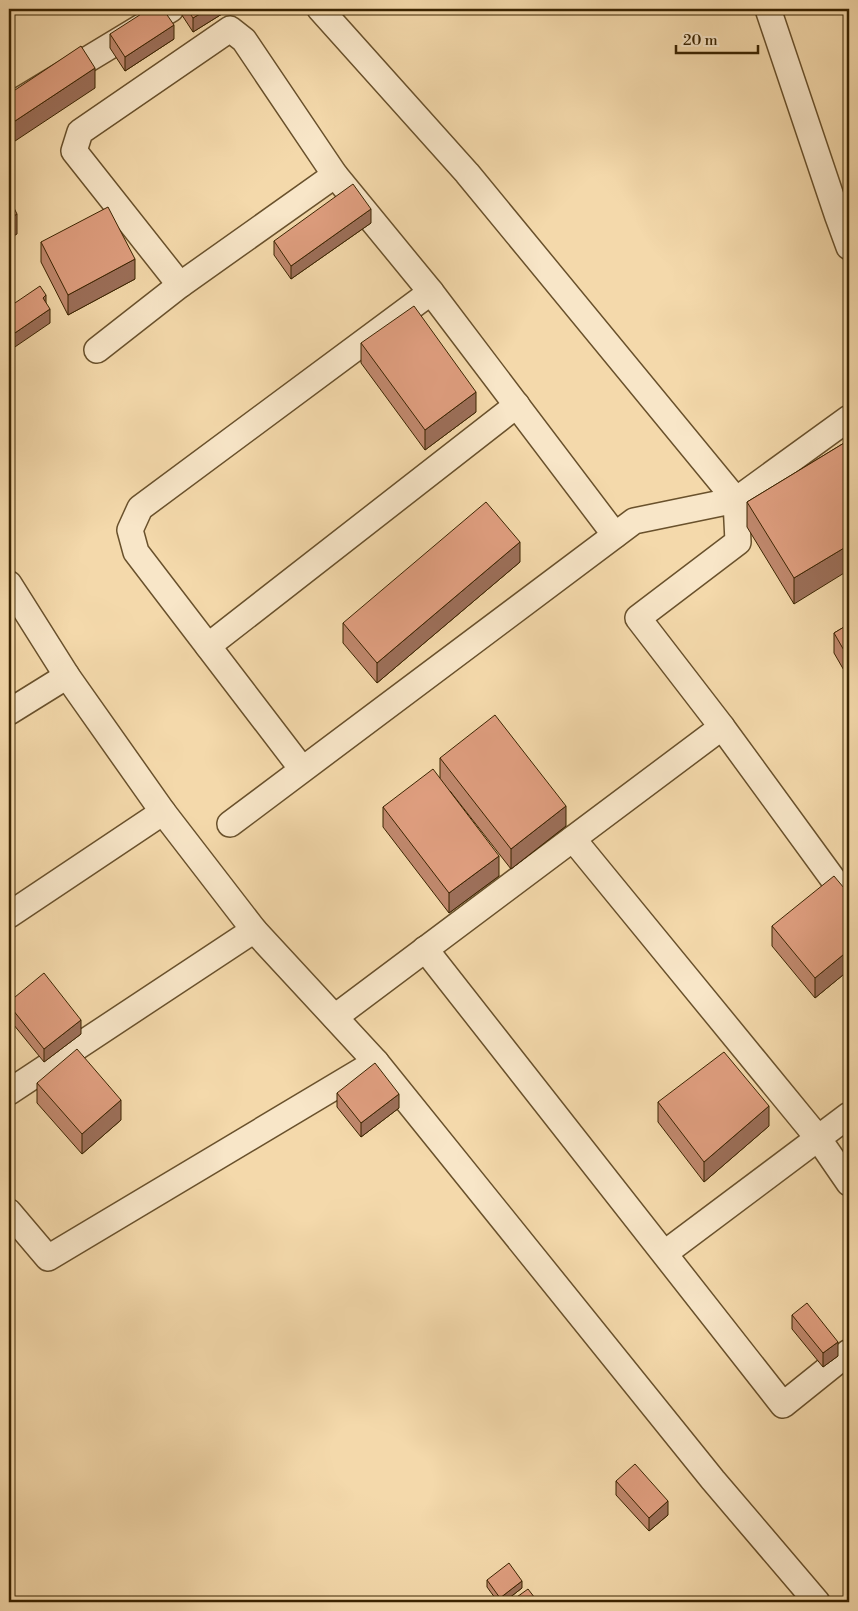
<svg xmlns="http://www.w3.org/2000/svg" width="858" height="1611" viewBox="0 0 858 1611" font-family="'Libre Bodoni',serif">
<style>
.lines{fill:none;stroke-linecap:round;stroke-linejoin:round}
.minor-casing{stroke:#69512c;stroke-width:28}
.minor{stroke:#f8e6c8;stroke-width:25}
.wall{fill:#c0886d;stroke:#3b2401}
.shaded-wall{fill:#9c6f59;stroke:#3b2401}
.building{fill:#df9e7f;stroke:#3b2401}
</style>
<rect width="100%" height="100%" fill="#f4d9ab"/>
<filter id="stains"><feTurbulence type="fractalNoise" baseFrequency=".004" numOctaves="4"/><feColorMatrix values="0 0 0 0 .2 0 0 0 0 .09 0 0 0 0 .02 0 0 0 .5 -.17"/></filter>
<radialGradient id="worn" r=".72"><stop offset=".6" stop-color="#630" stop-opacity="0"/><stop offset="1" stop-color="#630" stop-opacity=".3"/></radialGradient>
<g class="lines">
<!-- minor casing -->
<g class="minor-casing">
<g id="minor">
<polyline points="320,9 467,173 736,500 849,418"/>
<polyline points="768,9 838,217 849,247"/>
<polyline points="9,107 171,9"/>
<polyline points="180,285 74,151 80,132 230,29 244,40 335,175 431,292 615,535"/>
<polyline points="97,350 180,285 335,175"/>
<polyline points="9,584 67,676 163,812 254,930 376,1062 713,1480 817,1602"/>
<polyline points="208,646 517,405"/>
<polyline points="9,712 67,676"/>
<polyline points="722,727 849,901"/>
<polyline points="302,769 136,552 130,530 140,508 431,292"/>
<polyline points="230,824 634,521 736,500 738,542 638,618 722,727 335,1017"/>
<polyline points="573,839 818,1138 849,1183"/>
<polyline points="9,915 163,812"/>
<polyline points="425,949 783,1405 849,1352"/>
<polyline points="9,1092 254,930"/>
<polyline points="9,1212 48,1258 376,1062"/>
<polyline points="665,1253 849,1115"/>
</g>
</g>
<!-- minor -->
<use href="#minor" class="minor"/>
</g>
<!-- wall -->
<g class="wall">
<polygon points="178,9 230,9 193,32"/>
<polygon points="110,34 174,39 125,71 110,48"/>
<polygon points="371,223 291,279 274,255 274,241"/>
<polygon points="41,242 135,279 68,315 41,262"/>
<polygon points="361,343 476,412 425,450 361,363"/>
<polygon points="849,440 794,604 747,527 747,502"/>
<polygon points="520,562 377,683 343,643 343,623"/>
<polygon points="849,624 849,679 834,653 834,633"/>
<polygon points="440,758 566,826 511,869 450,791 499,876 449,913 383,827 383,807 440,778"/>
<polygon points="849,894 849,970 815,998 772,946 772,926"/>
<polygon points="9,1002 81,1034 44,1062 9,1019"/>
<polygon points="37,1083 121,1120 82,1154 37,1103"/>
<polygon points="337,1093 399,1108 361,1137 337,1107"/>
<polygon points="658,1102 769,1126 704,1182 658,1122"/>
<polygon points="792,1315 838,1356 823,1367 792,1329"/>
<polygon points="616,1481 668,1515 649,1531 616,1495"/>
<polygon points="487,1580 522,1588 504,1602 498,1602 487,1587"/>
</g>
<!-- shaded-wall -->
<g class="shaded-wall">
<polygon points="208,9 230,9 193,32 193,18"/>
<polygon points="174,25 174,39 125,71 125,57"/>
<polygon points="95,68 95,88 9,145 9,125"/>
<polygon points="371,209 371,223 291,279 291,266"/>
<polygon points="17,214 17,234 9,239 9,219"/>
<polygon points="135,259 135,279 68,315 68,295"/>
<polygon points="46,295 46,309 43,298"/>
<polygon points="50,309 50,323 9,351 9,337"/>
<polygon points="476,392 476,412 425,450 425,430"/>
<polygon points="520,542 520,562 377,683 377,663"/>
<polygon points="849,545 849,570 794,604 794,578"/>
<polygon points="566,806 566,826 511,869 511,849"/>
<polygon points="499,856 499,876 449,913 449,893"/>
<polygon points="849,950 849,970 815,998 815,978"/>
<polygon points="81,1020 81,1034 44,1062 44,1049"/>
<polygon points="399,1094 399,1108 361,1137 361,1123"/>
<polygon points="121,1100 121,1120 82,1154 82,1134"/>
<polygon points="769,1106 769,1126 704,1182 704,1162"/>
<polygon points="838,1342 838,1356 823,1367 823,1353"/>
<polygon points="668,1501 668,1515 649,1531 649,1518"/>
<polygon points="522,1581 522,1588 504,1602 500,1602 500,1598"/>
</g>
<!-- building -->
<g class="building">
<polygon points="149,9 163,9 174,25 125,57 110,34"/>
<polygon points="187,9 208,9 193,18"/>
<polygon points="81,46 95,68 9,125 9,94"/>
<polygon points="353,184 371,209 291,266 274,241"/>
<polygon points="9,198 17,214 9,219"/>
<polygon points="108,207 135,259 68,295 41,242"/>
<polygon points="40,286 46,295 43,298 50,309 9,337 9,307"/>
<polygon points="414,306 476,392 425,430 361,343"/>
<polygon points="849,440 849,545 794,578 747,502"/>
<polygon points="486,502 520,542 377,663 343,623"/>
<polygon points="849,624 849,659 834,633"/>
<polygon points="495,715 566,806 511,849 440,758"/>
<polygon points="433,769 499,856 449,893 383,807"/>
<polygon points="834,876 849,894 849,950 815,978 772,926"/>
<polygon points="44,973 81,1020 44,1049 9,1005 9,1002"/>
<polygon points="77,1049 121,1100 82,1134 37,1083"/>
<polygon points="724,1052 769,1106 704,1162 658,1102"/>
<polygon points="375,1063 399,1094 361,1123 337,1093"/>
<polygon points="807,1303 838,1342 823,1353 792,1315"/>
<polygon points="635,1464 668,1501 649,1518 616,1481"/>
<polygon points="509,1563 522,1581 500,1598 487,1580"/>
<polygon points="528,1589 538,1602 510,1602"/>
</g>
<!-- margin -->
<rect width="858" height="1611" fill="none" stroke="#f4d9ab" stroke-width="30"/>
<rect x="10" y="10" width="838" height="1591" fill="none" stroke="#3b2401" stroke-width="2.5"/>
<rect x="15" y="15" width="828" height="1581" fill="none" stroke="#3b2401"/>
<!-- scale -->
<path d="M676 45v8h82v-8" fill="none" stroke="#3b2401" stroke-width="2.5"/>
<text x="683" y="45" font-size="15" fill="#3b2401" stroke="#f8e6c8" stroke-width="4" paint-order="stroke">20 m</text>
<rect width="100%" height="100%" filter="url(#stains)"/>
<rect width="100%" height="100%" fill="url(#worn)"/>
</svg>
